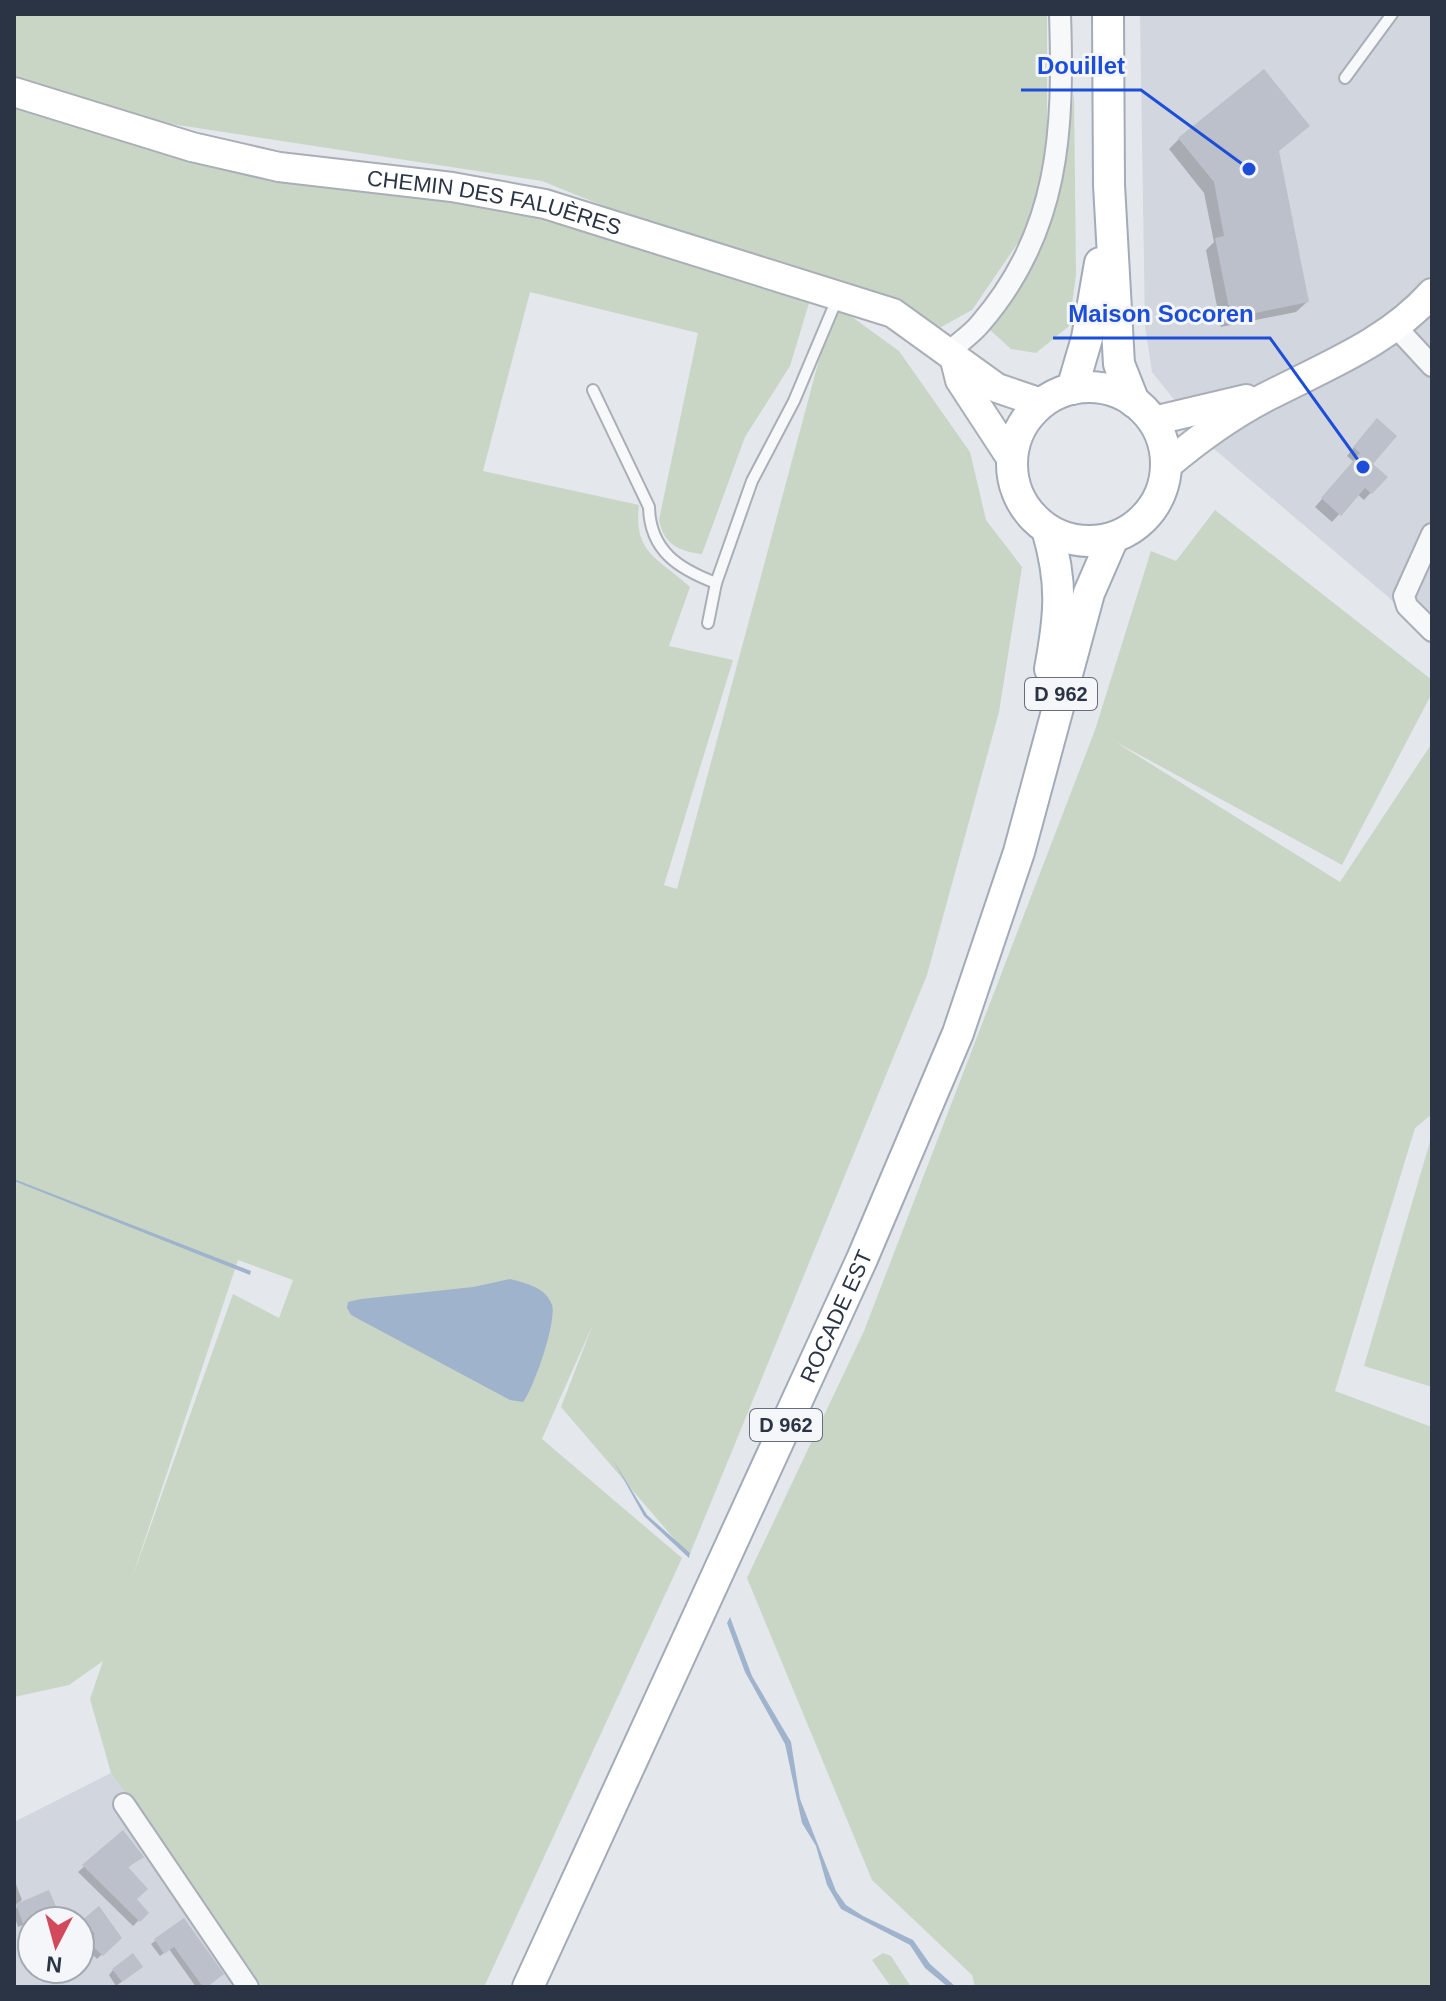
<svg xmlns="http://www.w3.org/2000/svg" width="1446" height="2001" viewBox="0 0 1446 2001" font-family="Helvetica,sans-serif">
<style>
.built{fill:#d2d6de;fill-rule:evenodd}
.green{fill:#c9d6c5;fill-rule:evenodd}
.water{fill:#9fb4cc}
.shadow{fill:#0003}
.building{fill:#bbc0ca}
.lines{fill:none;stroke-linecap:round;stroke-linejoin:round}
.lane-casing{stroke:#a9aeb7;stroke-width:14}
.street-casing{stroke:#a9aeb7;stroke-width:24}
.secondary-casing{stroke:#a9aeb7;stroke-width:32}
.primary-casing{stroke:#a3abb8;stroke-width:34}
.lane{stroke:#f7f8fa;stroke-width:10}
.street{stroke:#f7f8fa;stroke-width:20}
.secondary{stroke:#fff;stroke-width:28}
.primary{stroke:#fff;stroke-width:30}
.labels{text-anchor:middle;stroke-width:6;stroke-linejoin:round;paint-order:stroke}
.shield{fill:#f4f6f9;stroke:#676e7b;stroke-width:2}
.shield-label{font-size:20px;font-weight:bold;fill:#2b3445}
.street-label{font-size:22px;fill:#2b3445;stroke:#f4f6f9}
.leader{fill:none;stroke:#1d4ed8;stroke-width:3}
.callout-dot{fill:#1d4ed8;stroke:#f4f6f9;stroke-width:3}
.callout-label{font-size:24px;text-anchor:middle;font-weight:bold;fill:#1d4ed8;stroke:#f4f6f9;stroke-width:6;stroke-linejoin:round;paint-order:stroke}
</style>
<rect width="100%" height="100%" fill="#e4e7ec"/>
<!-- built -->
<g class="built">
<polygon points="1140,14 1432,14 1432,639 1386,595 1213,448 1152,372 1145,326"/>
<path d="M 111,1773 L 263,1987 L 14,1987 L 14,1822 ZM 32,1921 L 80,1921 L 80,1969 L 32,1969 Z"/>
</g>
<!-- green -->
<g class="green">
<polygon points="14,14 1047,14 1047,155 1026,231 972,310 925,336 542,181 67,108 14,93"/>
<polygon points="1074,94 1076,275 1069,326 1036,353 1011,349 989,329 1047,232 1060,182"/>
<path d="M 14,103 L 377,193 L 509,207 L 726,273 L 809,303 L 790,366 L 745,437 L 702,554 C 679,551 664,545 659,520 L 698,333 L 530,292 L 483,471 L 639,505 C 633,553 658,558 690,587 L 669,646 L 733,660 L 664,885 L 677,889 L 834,304 L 899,351 L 970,452 L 986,520 L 1022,567 L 999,712 L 927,975 L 689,1556 L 561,1407 L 593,1324 L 542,1439 L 682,1558 L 484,1987 L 263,1987 L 111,1773 L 90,1699 L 103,1661 L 69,1685 L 14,1697 ZM 238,1260 L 293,1280 L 279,1318 L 233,1294 L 131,1581 Z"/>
<polygon points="1215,510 1432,680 1432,693 1342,865 1114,741 1340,882 1432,743 1432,1114 1415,1128 1335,1391 1432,1427 1432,1987 975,1987 972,1975 872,1880 747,1578 864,1331 1095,730 1151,551 1176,561"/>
<polygon points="1432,1135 1432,1387 1364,1366"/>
<polygon points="883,1953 891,1956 911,1987 891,1987 872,1960"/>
</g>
<!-- water -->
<g class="water">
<polygon points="14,1179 251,1271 250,1275 14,1181"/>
<path d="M 510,1279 C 525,1283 546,1287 552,1305 C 557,1321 534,1388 523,1402 L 510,1400 L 351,1315 L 347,1308 L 348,1302 L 361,1299 L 473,1287 Z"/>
<polygon points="613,1460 647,1515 690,1553 689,1558 644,1516"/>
<polygon points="730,1617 752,1676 791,1742 800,1799 836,1891 846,1905 863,1916 913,1940 930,1964 956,1987 948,1987 925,1968 910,1945 841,1909 827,1885 816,1846 802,1823 785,1744 745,1672 727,1623"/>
</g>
<!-- shadow -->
<g class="shadow">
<polygon points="1179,139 1277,152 1307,302 1296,312 1221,327 1206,250 1214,242 1204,193 1169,149"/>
<polygon points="1369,428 1370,464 1385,477 1364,500 1357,494 1332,522 1315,507 1354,462 1347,456"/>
<polygon points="122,1833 141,1857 127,1868 134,1899 146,1913 133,1926 78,1872"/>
<polygon points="14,1879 22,1900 14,1906"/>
<polygon points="17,1906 55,1909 18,1927 14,1915"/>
<polygon points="99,1909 119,1938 97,1959 85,1947 92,1940 80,1925"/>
<polygon points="183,1920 204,1987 196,1987 169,1949 160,1956 151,1944"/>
<polygon points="113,1970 136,1971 116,1986 109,1975"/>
</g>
<!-- building -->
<g class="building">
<polygon points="1264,69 1310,126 1279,151 1309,302 1231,318 1215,238 1224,236 1214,182 1178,138"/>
<polygon points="1377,418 1397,436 1373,464 1388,477 1372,494 1365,488 1341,516 1321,498 1360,453 1353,447"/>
<polygon points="123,1830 144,1857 128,1867 148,1889 137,1899 149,1913 140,1922 82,1865"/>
<polygon points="49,1890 57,1909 23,1924 16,1904"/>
<polygon points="99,1906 122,1938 103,1956 88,1942 95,1934 81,1921"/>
<polygon points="184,1918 224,1974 207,1987 203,1987 174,1947 164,1954 154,1939"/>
<polygon points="133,1953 143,1967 122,1982 112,1969"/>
</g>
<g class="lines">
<!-- lane casing -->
<g class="lane-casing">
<g id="lane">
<polyline points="1345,78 1392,14"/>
<path d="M 593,390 L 649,507 C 650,551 679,569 716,583"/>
<polyline points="708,623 716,583 752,481 794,401 837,299"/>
</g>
</g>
<!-- street casing -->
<g class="street-casing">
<g id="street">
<polyline points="1396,327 1432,366"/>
<path d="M 948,353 C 958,343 971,335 980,324 C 1060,232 1064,130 1060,14"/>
<polyline points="1432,534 1404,596 1407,606 1432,631"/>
<polyline points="124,1804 248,1987"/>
</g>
</g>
<!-- secondary casing -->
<g class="secondary-casing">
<g id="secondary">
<path id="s1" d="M 14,92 L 192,147 L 279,167 L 452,187 L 545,204 L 893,313 L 997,388 L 1041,403"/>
<polyline points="955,360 960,380 1011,458"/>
<polyline points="1153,421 1246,399"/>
<path d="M 1166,466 C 1199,438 1238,410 1278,391 C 1333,363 1390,340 1432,293"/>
</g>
</g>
<!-- primary casing -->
<g class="primary-casing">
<g id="primary">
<polyline points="1108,14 1109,185 1119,364 1134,402"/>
<circle cx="1089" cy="464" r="77"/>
<polyline points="1072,389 1087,338 1100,263"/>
<path d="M 1047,529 C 1063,583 1060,615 1050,669"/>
<path id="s2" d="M 528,1987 L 862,1259 L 958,1033 L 1019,852 L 1089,593 L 1113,538"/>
</g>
</g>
<!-- lane -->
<use href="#lane" class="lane"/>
<!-- street -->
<use href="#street" class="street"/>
<!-- secondary -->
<use href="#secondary" class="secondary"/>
<!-- primary -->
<use href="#primary" class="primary"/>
</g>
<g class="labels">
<!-- shield labels -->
<g class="shield">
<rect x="1025" y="678" width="72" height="32" rx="6"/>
<rect x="750" y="1409" width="72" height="32" rx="6"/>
</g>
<g class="shield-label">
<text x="1061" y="701">D 962</text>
<text x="786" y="1432">D 962</text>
</g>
<!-- street labels -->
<g class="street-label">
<text dy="8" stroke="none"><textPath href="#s1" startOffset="494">CHEMIN DES FALUÈRES</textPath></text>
<text dy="8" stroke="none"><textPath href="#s2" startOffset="738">ROCADE EST</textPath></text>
</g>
</g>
<!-- callouts -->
<path class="leader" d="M1249 169L1141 90H1021M1363 467L1270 338H1053"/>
<g class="callout-dot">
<circle cx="1249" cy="169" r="8"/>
<circle cx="1363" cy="467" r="8"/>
</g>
<g class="callout-label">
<text x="1081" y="74">Douillet</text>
<text x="1161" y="322">Maison Socoren</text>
</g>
<!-- border -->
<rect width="1446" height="2001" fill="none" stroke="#2b3445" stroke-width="32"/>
<!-- north arrow -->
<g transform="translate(56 1945) rotate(186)"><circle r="38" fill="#f4f6f9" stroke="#a4a8b1" stroke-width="2"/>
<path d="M0-6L14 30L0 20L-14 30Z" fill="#d1495b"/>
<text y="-12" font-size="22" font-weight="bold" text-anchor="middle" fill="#2b3445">N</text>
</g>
</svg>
